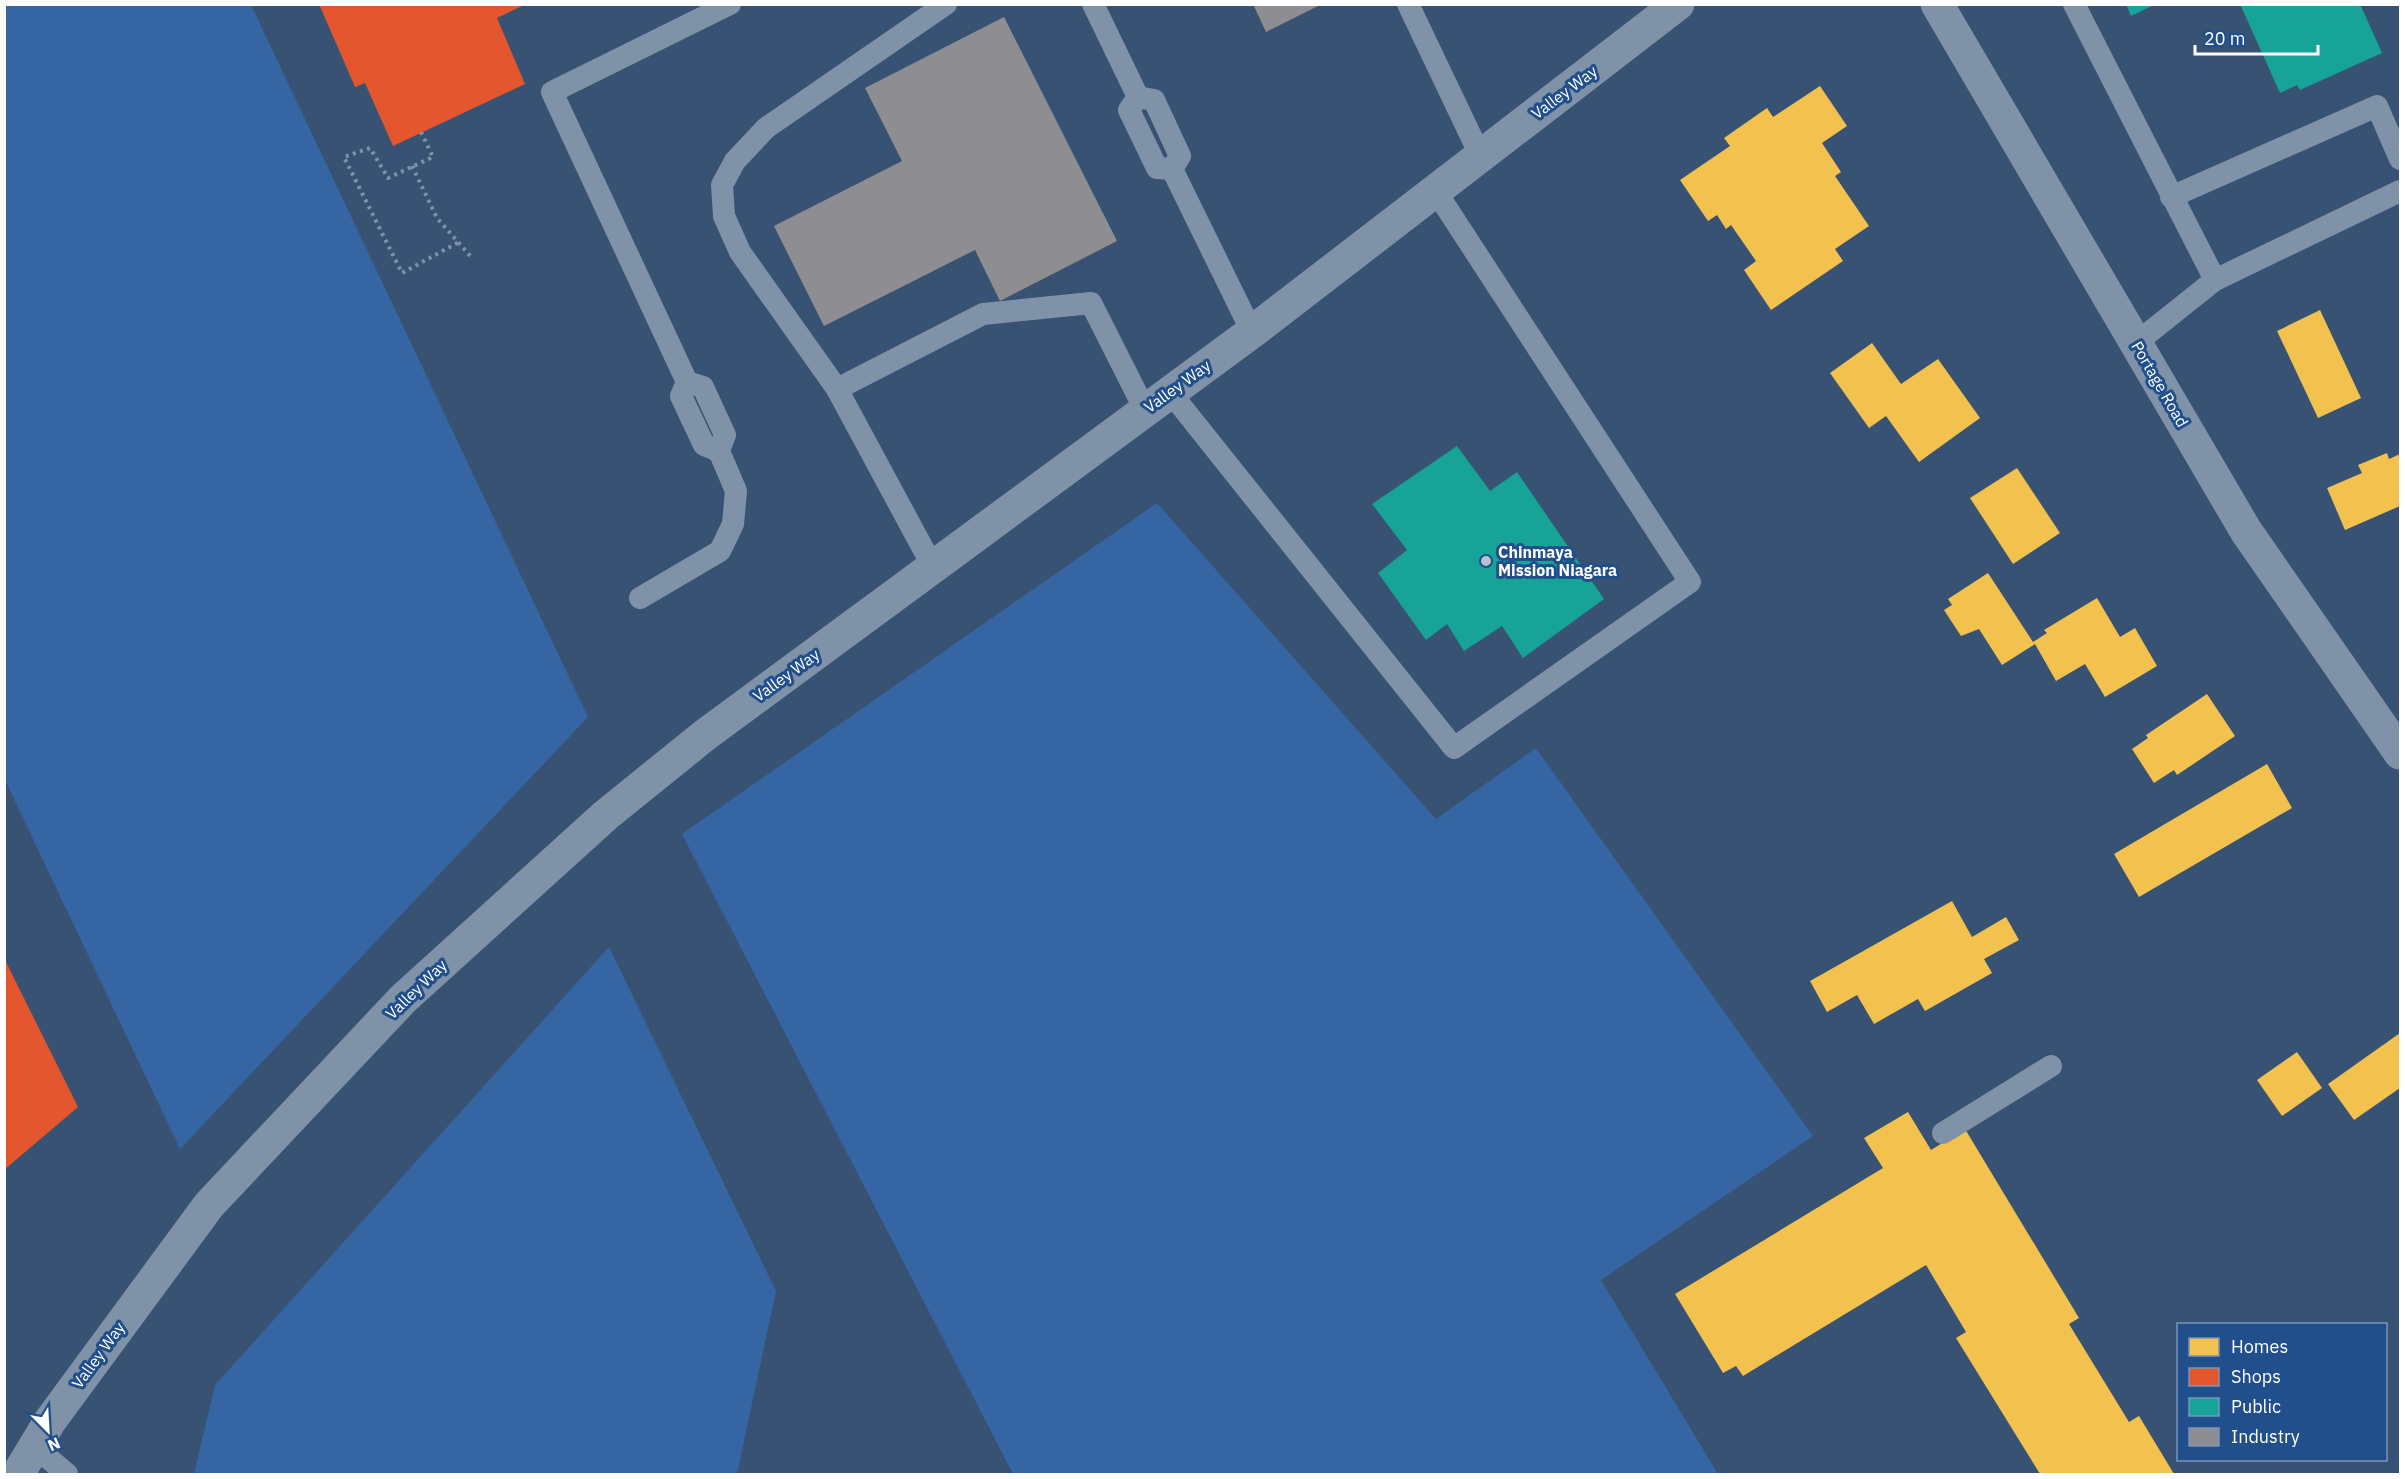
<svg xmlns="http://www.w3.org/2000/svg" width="2405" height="1479" viewBox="0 0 2405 1479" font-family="'IBM Plex Sans',sans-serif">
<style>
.green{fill:#3565a2}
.homes{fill:#f2c14e}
.shops{fill:#e4572e}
.public{fill:#17a398}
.industry{fill:#8d8d92}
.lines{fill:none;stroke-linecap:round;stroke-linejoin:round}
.path{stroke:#7f92a8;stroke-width:4;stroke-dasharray:3 4.5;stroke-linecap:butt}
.service{stroke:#7f92a8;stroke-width:22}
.tertiary{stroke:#7f92a8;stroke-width:33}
.poi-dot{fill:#b9c2ce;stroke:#204f8c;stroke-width:2}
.labels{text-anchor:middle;stroke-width:6;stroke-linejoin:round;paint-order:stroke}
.street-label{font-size:16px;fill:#fff;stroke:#204f8c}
.poi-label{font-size:16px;font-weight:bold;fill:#fff;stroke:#204f8c;text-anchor:start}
</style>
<rect width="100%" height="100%" fill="#385274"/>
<!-- green -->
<g class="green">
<polygon points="5,4 251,5 588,717 180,1149 5,780"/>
<polygon points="1157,503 1436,819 1536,748 1813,1136 1601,1280 1718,1474 1013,1474 682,834"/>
<polygon points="609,947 776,1291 737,1474 194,1474 215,1385"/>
</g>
<!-- homes -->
<g class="homes">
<polygon points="1820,86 1847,126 1822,143 1841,172 1835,176 1869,226 1835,249 1843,261 1771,310 1744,270 1756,261 1731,225 1726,229 1717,215 1708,221 1680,180 1730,146 1724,138 1767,108 1773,117"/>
<polygon points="2320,310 2361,398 2318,418 2277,331"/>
<polygon points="1872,343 1901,384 1938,359 1980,418 1919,462 1886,416 1869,428 1830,373"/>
<polygon points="2387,453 2389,459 2400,454 2400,506 2345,530 2327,488 2362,473 2358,465"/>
<polygon points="2017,468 2060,533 2013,564 1970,498"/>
<polygon points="1988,573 2033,642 2047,633 2044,630 2097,598 2120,637 2135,628 2157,666 2105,697 2085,664 2056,681 2035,644 2002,665 1979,629 1961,636 1944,610 1952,605 1948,599"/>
<polygon points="2207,694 2235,736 2177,775 2174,770 2154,783 2132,749 2148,738 2146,735"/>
<polygon points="2267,764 2292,808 2139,897 2114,854"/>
<polygon points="1952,901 1972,937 2006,917 2019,940 1984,959 1992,973 1925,1011 1918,999 1874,1024 1857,995 1827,1012 1810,981"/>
<polygon points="2400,1033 2400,1088 2354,1120 2328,1084"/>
<polygon points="2297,1052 2322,1088 2282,1116 2257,1080"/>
<polygon points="1908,1112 1931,1150 1965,1129 2079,1318 2069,1324 2129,1422 2139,1416 2174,1474 2040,1474 1956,1338 1966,1332 1926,1265 1743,1376 1736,1366 1723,1373 1675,1294 1883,1168 1864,1138"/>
</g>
<!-- shops -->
<g class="shops">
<polygon points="319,4 526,4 497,18 525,84 393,146 365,83 355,87"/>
<polygon points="4,958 78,1107 4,1170"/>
</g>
<!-- public -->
<g class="public">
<polygon points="2126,4 2156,4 2131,16"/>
<polygon points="2240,4 2360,4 2382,53 2300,90 2297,85 2280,93"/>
<polygon points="1457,446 1490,491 1517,472 1604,599 1523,658 1502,626 1464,651 1447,624 1426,640 1378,573 1407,550 1372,504"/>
</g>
<!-- industry -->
<g class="industry">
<polygon points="1253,4 1322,4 1266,32"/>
<polygon points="1004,17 1117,241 1000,301 975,250 824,326 774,226 902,161 865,88"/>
</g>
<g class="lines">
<!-- path -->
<g class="path">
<polyline points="421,132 433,157 388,178 370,148 344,157 402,273 459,242"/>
<polyline points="412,166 437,218 472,258"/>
</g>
<!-- service -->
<g class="service">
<polyline points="1093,4 1138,97"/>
<polyline points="1408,4 1480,155"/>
<polyline points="2074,4 2215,280 2400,191"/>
<polyline points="1138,97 1129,110 1157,168 1172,169"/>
<polyline points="1138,97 1154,100 1180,156 1172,169"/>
<polyline points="1172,169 1252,332"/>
<polyline points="2171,197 2377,106 2400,159"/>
<polyline points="2136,343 2215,280"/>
<polyline points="687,382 681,396 704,445 719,451"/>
<polyline points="837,389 740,252 724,216 722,185 735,161 766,128 946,4"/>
<polyline points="1170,392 1454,748 1690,582 1435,190"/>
<polyline points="933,567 837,389 983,314 1091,303 1145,410"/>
<polyline points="640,598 720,551 733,524 736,491 719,451 725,435 703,387 687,382 552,92 730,4"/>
<polyline points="1943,1133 2051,1066"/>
<polyline points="35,1447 67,1474"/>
</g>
<!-- tertiary -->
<g class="tertiary">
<polyline points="1937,4 2246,531 2400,753"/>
<polyline points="18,1474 50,1421 209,1205 403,999 606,815 705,735 1252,332 1678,4"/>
</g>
</g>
<!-- markers -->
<circle class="poi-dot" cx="1486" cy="561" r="6"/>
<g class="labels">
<!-- street labels -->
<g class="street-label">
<text transform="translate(1564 92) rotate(-37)" y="6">Valley Way</text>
<text transform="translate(2160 384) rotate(60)" y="6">Portage Road</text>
<text transform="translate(1177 386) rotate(-36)" y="6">Valley Way</text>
<text transform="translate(786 675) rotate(-36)" y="6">Valley Way</text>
<text transform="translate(416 989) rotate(-44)" y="6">Valley Way</text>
<text transform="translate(98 1355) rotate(-54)" y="6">Valley Way</text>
</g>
<!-- poi labels -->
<g class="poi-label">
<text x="1498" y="558">Chinmaya<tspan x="1498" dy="18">Mission Niagara</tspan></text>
</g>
</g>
<!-- border -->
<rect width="2405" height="1479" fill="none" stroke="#ffffff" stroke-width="12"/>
<!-- legend -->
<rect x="2177" y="1323" width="210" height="138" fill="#204f8c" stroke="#7995ba" stroke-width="1.5"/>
<rect x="2189" y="1338" width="30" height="18" fill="#f2c14e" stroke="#7995ba" stroke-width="1.5"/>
<text x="2231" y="1353" font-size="18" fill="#ffffff">Homes</text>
<rect x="2189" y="1368" width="30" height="18" fill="#e4572e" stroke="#7995ba" stroke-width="1.5"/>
<text x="2231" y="1383" font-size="18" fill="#ffffff">Shops</text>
<rect x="2189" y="1398" width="30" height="18" fill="#17a398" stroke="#7995ba" stroke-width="1.5"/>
<text x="2231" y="1413" font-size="18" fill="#ffffff">Public</text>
<rect x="2189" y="1428" width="30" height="18" fill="#8d8d92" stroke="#7995ba" stroke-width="1.5"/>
<text x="2231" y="1443" font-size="18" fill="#ffffff">Industry</text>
<!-- north arrow -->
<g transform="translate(48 1431) rotate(156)" stroke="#204f8c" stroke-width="4.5" paint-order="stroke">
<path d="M0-4.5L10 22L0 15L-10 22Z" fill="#ffffff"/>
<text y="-9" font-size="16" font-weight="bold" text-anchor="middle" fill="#ffffff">N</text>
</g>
<!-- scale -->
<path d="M2195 45v9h123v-9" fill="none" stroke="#ffffff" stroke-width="3"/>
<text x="2204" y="45" font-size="18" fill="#ffffff" stroke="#204f8c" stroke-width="4.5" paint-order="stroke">20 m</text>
</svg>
